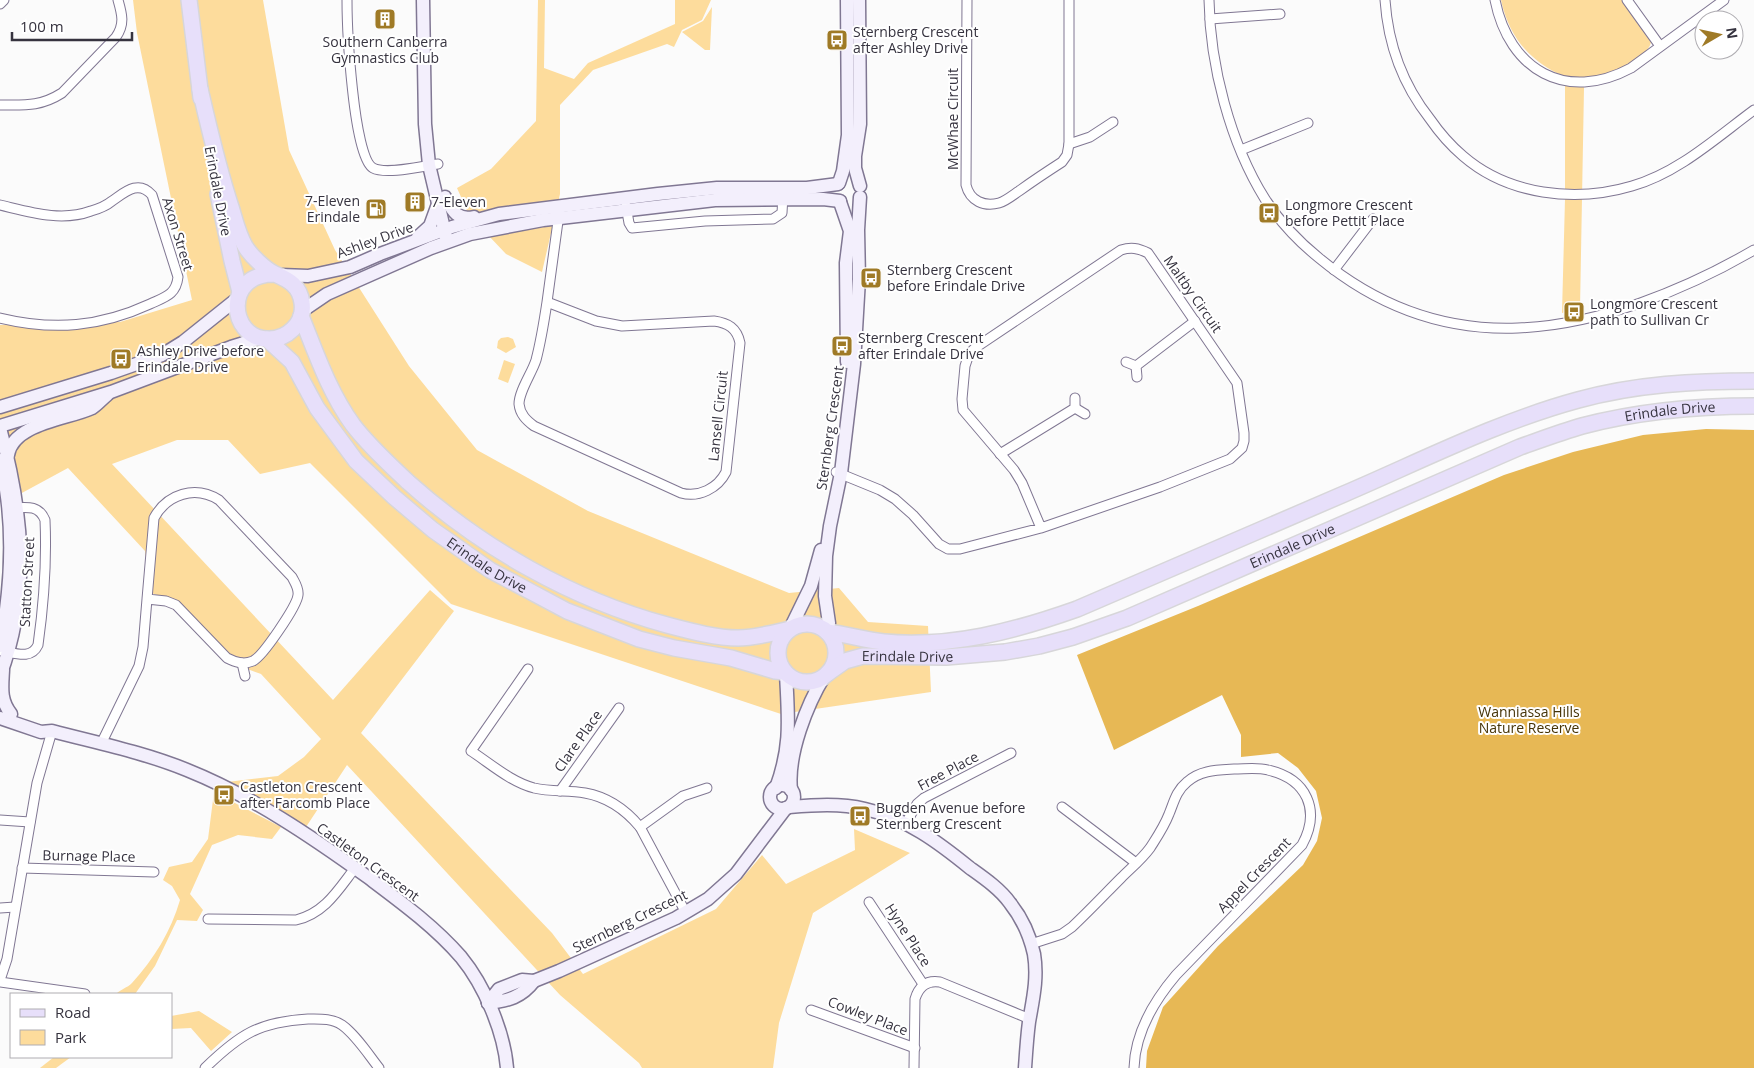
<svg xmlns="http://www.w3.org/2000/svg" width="1754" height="1068" viewBox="0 0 1754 1068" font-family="'Open Sans',sans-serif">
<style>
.green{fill:#fddc9c}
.forest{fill:#e7b855}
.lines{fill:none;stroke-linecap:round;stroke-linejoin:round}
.street-casing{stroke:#807793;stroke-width:11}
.secondary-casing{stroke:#807793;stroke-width:15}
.primary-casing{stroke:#d7d6d9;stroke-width:18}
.street{stroke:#fff;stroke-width:9}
.secondary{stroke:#f3effc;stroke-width:12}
.primary{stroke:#e7dffa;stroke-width:15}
.labels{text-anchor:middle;stroke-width:4;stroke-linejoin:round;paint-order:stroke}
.poi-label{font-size:14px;fill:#36333f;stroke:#fff;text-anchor:start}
.street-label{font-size:14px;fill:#36333f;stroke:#fff}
.park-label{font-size:14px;fill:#463407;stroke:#fff}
</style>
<rect width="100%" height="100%" fill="#fbfbfb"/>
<!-- green -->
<g class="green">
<polygon points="133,0 263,0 289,150 335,250 409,366 477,450 588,511 789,593 839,588 868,622 928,626 931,692 781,714 451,604 310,463 260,474 228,440 177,440 112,464 333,700 430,590 454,611 361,733 552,933 583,974 716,909 762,855 786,884 855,850 854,829 910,853 813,913 779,1023 773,1068 642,1068 639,1063 560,995 347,765 306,827 227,782 278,776 304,757 321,739 261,674 242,667 175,601 151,593 145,551 68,468 20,494 0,495 0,325 120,322 192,300 137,33"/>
<polygon points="538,0 545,0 544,68 574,79 588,63 675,24 675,0 711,0 702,20 682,30 674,47 667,44 593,70 560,105 560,194 542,272 506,254 469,215 457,188 491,169 536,121"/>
<path d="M 1501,0 L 1623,0 L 1651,41 C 1651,53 1624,69 1613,73 C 1604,77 1592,77 1582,79 L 1584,88 L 1580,309 L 1562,313 L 1565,199 L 1565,77 C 1530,62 1509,37 1501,0 Z"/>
<polygon points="712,7 710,50 705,50 682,32 703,21"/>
<polygon points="508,337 513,339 516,347 506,353 497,348 498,341 501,338"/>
<polygon points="504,360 515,364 508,383 498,379"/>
<path d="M 214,792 L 281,827 L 272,839 L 238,835 L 212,845 L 190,894 L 203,910 L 197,921 L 177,920 L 155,966 L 135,994 L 116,994 C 121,989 127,988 132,983 C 154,959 171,931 180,900 L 172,886 L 163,880 L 169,867 L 192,862 L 208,839 Z"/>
<polygon points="199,1011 232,1032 211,1051 191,1028 171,1029 171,1016"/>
<polygon points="54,1057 71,1057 56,1068 40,1068"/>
</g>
<!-- forest -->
<polygon class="forest" points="1706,429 1754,430 1754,1068 1146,1068 1147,1051 1163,1007 1218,946 1303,865 1317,841 1322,818 1316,791 1298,768 1278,753 1241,757 1241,735 1222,695 1114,750 1077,655 1198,606 1504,475 1573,452 1643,435"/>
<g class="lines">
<!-- street casing -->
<g class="street-casing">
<g id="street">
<path d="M 347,0 C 347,26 353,157 373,168 C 386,175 423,166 438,164"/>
<path d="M 967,0 L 966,185 C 970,201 984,207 999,203 C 1006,201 1013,195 1019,191 C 1033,181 1048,171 1062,162 L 1067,155 L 1069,144 L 1069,0"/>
<path d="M 1209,0 C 1210,65 1230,143 1265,199 C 1280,222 1298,241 1319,258 C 1377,306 1442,331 1518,328 C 1599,325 1685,290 1754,250"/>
<path d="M 1385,0 C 1388,44 1403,85 1430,119 C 1439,132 1450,145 1463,156 C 1508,195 1575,203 1632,186 C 1678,173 1716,138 1754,110"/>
<path d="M 1495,0 C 1509,70 1566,103 1631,68 L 1724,0"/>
<polyline points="1627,0 1660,46"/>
<polyline points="0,4 4,0"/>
<polyline points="1210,19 1280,14"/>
<path d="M 0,105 C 24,105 40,107 62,93 L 116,37 C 125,24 122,14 118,0"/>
<polyline points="1069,144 1090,137 1113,122"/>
<polyline points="1241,150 1308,123"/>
<path d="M 0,205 C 30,212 61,222 91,211 C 98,209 106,206 112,201 C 124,193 138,179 152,195 L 178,277 C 176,295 165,297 150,304 C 100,327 54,331 0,318"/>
<polyline points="626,206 629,223 632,228 705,221 773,219 782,213 783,195"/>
<polyline points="1334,270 1373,219"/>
<path d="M 547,302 C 544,322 541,341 536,360 C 532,373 519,391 519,404 C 520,414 526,420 534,426 L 681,493 C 699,498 718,488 726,472 L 740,343 C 737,328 728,323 714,321 L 622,326 L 596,321 L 547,302 L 559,214"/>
<polyline points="1126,362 1136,366"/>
<polyline points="1137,377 1136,366 1195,321"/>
<polyline points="1075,408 1085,414"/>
<polyline points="1000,454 1075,408 1075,398"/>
<path d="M 836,472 L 880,490 L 895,499 L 913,515 L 939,544 L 948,549 L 960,549 L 1041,528 L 1022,483 L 1014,470 L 963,410 L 962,399 L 965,366 L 969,354 L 975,348 L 1121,250 C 1131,247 1138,248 1148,253 L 1237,383 L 1244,433 L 1244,441 L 1242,448 L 1230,459 L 1160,487 L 1041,528"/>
<path d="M 2,651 C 15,653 31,660 38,645 C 44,602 47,564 45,520 C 39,505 27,507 13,508"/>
<polyline points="242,663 245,676"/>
<path d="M 528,669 L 471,751 C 491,764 511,782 534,788 C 551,792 568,790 585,793 C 608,797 625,809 640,827 L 686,913"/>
<path d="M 101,744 L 139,666 L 143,647 L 147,599 L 166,601 L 176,605 L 227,658 C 235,662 243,665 253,661 C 263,656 297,606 298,595 C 299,588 295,583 292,577 L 219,500 C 195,485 167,494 154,518 L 147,599"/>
<polyline points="560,791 619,708"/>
<polyline points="1062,807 1136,863"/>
<polyline points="0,820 30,822"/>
<polyline points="906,823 917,804 924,798 1011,753"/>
<polyline points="640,827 683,796 707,788"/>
<polyline points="22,868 154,872"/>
<polyline points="869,902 923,984"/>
<polyline points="0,908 15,907"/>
<path d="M 208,919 L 296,920 C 325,913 338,890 355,868"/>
<path d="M 1031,944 L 1062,934 L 1072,927 C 1089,911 1105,894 1121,878 C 1131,868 1142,859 1150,848 C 1157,837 1164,827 1169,814 C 1174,802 1176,791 1187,782 C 1200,770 1217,770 1234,769 C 1245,769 1257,767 1268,770 C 1307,779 1321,810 1302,845 L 1176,975 C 1154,1001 1135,1032 1134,1068"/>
<polyline points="0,980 7,959 37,783 52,731"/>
<polyline points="0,982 85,994"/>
<polyline points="811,1010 915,1048"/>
<path d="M 205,1068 C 240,1034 259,1022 308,1019 C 319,1019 332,1018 342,1025 C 356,1035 368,1054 379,1068"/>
<path d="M 914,1068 L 915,999 C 919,986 927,980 940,982 L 1030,1019"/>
</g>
</g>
<!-- secondary casing -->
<g class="secondary-casing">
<g id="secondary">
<polyline points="423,0 425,124 429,165 446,237"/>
<polyline points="859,0 860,124 855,156 855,168 860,186"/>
<polyline points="839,183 843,171 848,135 847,0"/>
<path d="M 445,197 C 452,210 457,221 474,217"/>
<polyline points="840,202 850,231 846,263 847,362"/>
<polyline points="418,237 430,226 438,204"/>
<polyline points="281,275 308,276 350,267 380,254 452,227 499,214 658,194 717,188 807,188 838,184"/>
<polyline points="302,311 327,294 431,248 470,234 543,220 715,200 823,199 840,201"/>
<polyline points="0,407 111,373 162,355 183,342 238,298"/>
<polyline points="0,426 111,392 231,347 260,338"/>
<path d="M 0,428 C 23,512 31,593 0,676"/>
<path d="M 8,455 C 13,423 69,419 92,408 C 97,405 102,399 107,395"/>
<polyline points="790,629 811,586 821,550"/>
<polyline points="827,631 829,623 825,596 826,556 830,526 841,473 854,364 859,279 858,230 860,197"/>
<path d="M 0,646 C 12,585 15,520 0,460"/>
<path d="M 3,670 C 2,688 0,700 11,714"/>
<path d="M 0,718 L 41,732 L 52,731 C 97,743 143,752 187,770 C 252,796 312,837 369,878 C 401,902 435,927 461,957 C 484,985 504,1031 507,1068"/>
<circle cx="782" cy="797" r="12"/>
<path d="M 776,788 C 792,745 788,717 786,673"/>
<path d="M 791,790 C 787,755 807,704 825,675"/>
<path d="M 789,807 C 814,805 840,803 865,809 C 906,818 938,842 970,868 C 984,878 1000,889 1010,903 C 1022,918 1030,936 1034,954 C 1038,978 1033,999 1029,1022 C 1027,1037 1026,1053 1025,1068"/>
<polyline points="488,1003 499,989 522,980 534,981 559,971 676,918 708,899 736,874 786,808"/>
<path d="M 488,1003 C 508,1001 522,997 534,981"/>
</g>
</g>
<!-- primary casing -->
<g class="primary-casing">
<g id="primary">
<polyline points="189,0 201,98"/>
<path d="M 200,89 C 209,128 218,168 231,207 C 235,220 238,234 245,246 C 251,256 265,269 275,274 C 289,280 300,286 302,303 C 305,323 287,340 267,339 C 229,338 223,273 275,274"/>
<polyline points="218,194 232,261 240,292"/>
<path d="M 301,316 C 316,353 329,392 353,425 C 369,446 389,464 408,482 C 482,548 571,599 667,625 C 690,631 715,638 738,638 C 755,638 773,633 790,629"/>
<path id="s1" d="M 267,339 L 292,362 L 317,408 L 356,461 L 394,497 L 433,530 L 490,570 L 567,611 L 639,639 L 674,648 L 731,658 L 775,671 L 785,672"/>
<circle cx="807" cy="653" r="29"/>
<path d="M 827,632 C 846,634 864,640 884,642 C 951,648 1015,631 1077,609 C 1166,571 1255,533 1344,494 C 1421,461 1497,422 1578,400 C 1636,384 1695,381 1754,381"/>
<path id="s2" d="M 828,673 L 845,661 L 863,656 L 946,657 L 1005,652 L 1039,646 L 1073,637 L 1127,618 L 1520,447 C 1540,440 1561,432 1582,426 C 1639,411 1695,406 1754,406"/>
</g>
</g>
<!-- street -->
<use href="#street" class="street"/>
<!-- secondary -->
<use href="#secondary" class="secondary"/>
<!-- primary -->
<use href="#primary" class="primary"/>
</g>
<!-- icons -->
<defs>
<g id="building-square" transform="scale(1.125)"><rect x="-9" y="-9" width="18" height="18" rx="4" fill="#9f7a26" stroke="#fff"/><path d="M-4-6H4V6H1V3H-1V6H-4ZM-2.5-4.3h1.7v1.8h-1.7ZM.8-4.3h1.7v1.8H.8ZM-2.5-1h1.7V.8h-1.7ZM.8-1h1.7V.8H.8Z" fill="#fff"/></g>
<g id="bus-square" transform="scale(1.125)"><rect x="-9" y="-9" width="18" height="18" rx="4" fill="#9f7a26" stroke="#fff"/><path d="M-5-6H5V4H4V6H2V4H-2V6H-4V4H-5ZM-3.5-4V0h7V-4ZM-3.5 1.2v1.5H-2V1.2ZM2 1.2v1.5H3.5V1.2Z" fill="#fff"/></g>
<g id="fuel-square" transform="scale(1.125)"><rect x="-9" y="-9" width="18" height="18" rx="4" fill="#9f7a26" stroke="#fff"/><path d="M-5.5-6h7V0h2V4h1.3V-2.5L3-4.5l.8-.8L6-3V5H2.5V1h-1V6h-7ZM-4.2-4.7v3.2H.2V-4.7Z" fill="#fff"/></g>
</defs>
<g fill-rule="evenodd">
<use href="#building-square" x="385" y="19"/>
<use href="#bus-square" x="837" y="40"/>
<use href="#building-square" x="415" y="202"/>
<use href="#fuel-square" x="376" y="209"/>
<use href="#bus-square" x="1269" y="213"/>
<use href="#bus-square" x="871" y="278"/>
<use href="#bus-square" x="1574" y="312"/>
<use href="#bus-square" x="842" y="346"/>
<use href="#bus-square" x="121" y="359"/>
<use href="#bus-square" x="224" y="795"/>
<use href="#bus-square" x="860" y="816"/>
</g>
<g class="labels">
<!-- poi labels -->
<g class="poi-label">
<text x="853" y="37">Sternberg Crescent<tspan x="853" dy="16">after Ashley Drive</tspan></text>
<text x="385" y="47" text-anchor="middle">Southern Canberra<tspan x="385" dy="16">Gymnastics Club</tspan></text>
<text x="360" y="206" text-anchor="end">7-Eleven<tspan x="360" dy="16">Erindale</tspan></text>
<text x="431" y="207">7-Eleven</text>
<text x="1285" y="210">Longmore Crescent<tspan x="1285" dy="16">before Pettit Place</tspan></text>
<text x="887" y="275">Sternberg Crescent<tspan x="887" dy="16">before Erindale Drive</tspan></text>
<text x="1590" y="309">Longmore Crescent<tspan x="1590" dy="16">path to Sullivan Cr</tspan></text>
<text x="858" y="343">Sternberg Crescent<tspan x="858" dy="16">after Erindale Drive</tspan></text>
<text x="137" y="356">Ashley Drive before<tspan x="137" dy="16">Erindale Drive</tspan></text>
<text x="240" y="792">Castleton Crescent<tspan x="240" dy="16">after Farcomb Place</tspan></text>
<text x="876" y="813">Bugden Avenue before<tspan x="876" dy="16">Sternberg Crescent</tspan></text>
</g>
<!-- street labels -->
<g class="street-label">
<text transform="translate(953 119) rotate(-90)" y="5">McWhae Circuit</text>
<text transform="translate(218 191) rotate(79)" y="5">Erindale Drive</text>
<text transform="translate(178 234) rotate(73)" y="5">Axon Street</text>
<text transform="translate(375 240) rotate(-20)" y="5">Ashley Drive</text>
<text transform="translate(1193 294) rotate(55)" y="5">Maltby Circuit</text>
<text dy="5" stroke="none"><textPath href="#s2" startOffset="892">Erindale Drive</textPath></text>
<text transform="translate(718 416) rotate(-84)" y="5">Lansell Circuit</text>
<text transform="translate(830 428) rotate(-82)" y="5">Sternberg Crescent</text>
<text dy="5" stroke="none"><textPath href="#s2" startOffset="489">Erindale Drive</textPath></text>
<text dy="5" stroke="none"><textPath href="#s1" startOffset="320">Erindale Drive</textPath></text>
<text transform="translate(27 582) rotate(-87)" y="5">Statton Street</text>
<text dy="5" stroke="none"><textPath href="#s2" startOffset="84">Erindale Drive</textPath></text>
<text transform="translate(578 741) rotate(-55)" y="5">Clare Place</text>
<text transform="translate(948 771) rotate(-28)" y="5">Free Place</text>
<text transform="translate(89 856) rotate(1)" y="5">Burnage Place</text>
<text transform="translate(368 862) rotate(36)" y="5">Castleton Crescent</text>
<text transform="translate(1254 875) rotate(-46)" y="5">Appel Crescent</text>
<text transform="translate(630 921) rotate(-26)" y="5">Sternberg Crescent</text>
<text transform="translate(908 935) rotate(57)" y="5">Hyne Place</text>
<text transform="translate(868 1016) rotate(21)" y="5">Cowley Place</text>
</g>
<!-- park labels -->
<g class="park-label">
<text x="1529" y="717">Wanniassa Hills<tspan x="1529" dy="16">Nature Reserve</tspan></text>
</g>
</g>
<!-- legend -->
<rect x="10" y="993" width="162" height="65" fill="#ffffff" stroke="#afadb2"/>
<rect x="20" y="1009" width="25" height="8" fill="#e7dffa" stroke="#afadb2"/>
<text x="55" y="1018" font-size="15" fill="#36333f">Road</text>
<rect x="20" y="1030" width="25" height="15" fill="#fddc9c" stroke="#afadb2"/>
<text x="55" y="1043" font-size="15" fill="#36333f">Park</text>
<!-- north arrow -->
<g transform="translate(1719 35) rotate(81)"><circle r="24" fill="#ffffff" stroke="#afadb2"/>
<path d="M0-4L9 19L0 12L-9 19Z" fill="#9f7a26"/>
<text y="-8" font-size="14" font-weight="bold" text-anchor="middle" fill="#36333f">N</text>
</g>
<!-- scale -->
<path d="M12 32v8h120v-8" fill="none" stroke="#36333f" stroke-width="2.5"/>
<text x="20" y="32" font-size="15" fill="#36333f" stroke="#ffffff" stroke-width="4" paint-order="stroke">100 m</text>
</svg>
